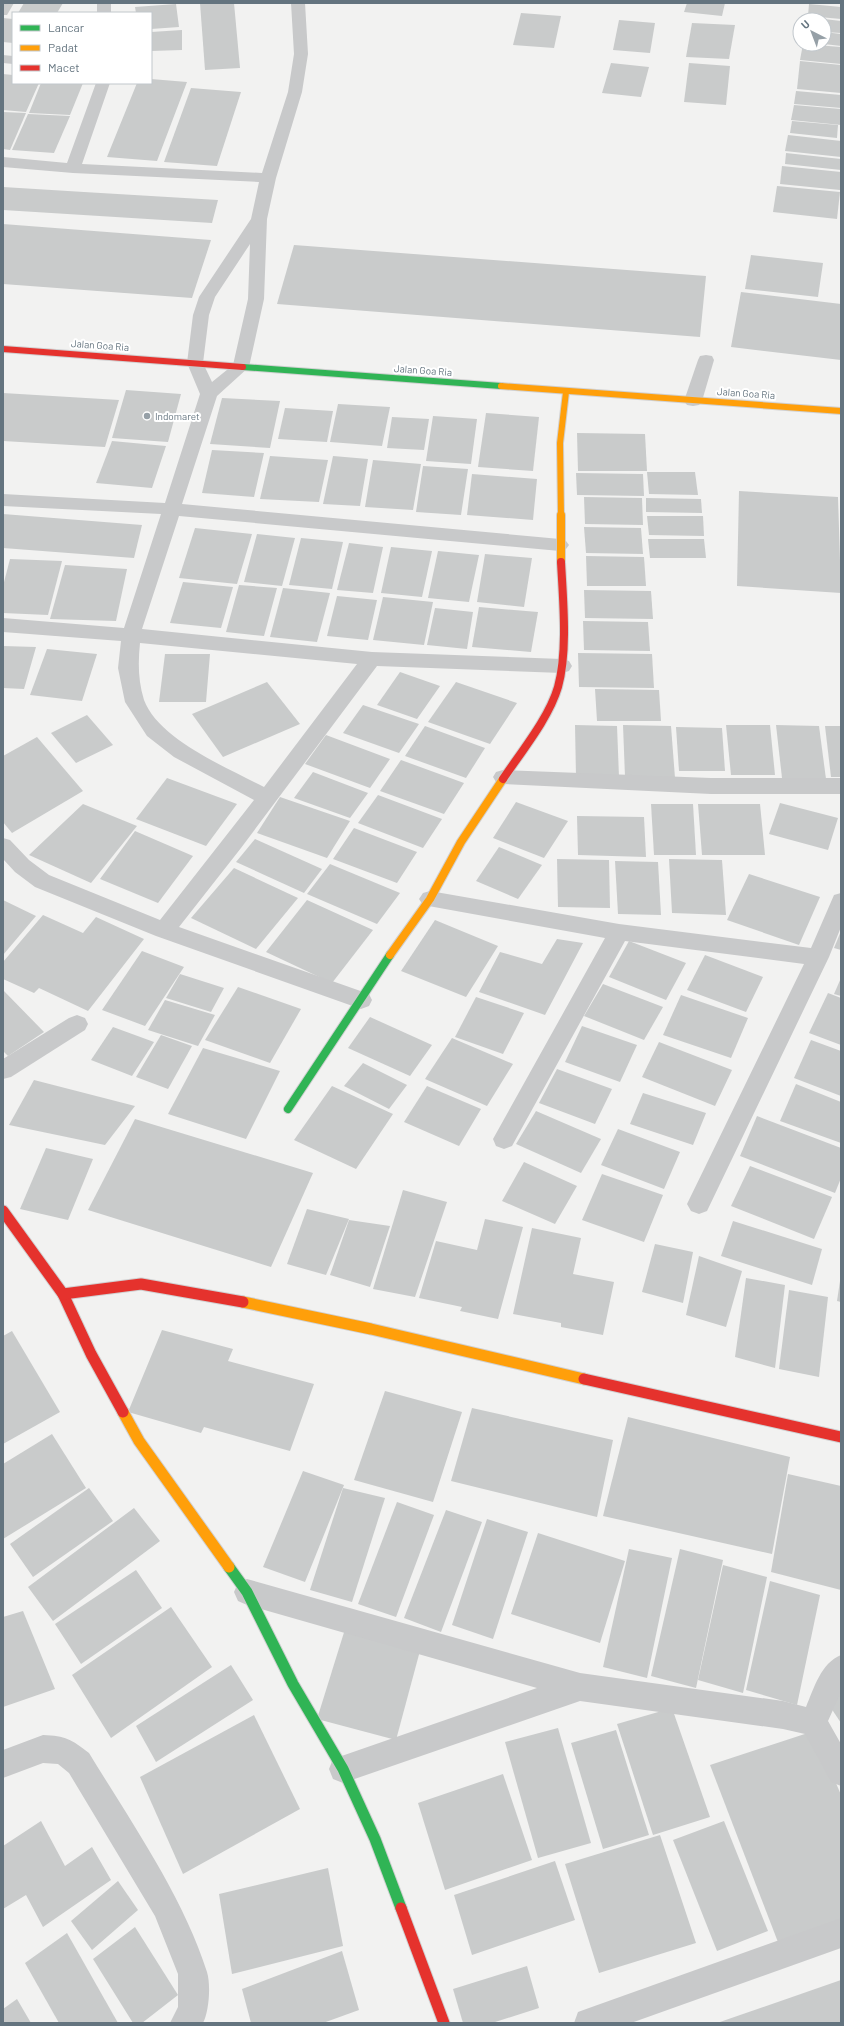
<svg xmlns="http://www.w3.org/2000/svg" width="844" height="2026" viewBox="0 0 844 2026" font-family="Barlow,sans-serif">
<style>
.building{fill:#c9cbcb}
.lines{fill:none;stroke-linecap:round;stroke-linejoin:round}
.fast-far2-casing{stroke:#d0d0d1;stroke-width:8}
.fast-far1-casing{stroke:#d0d0d1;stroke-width:10}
.fast-casing{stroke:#d0d0d1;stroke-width:13}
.slow-far2-casing{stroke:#d0d0d1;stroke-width:8}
.slow-far1-casing{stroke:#d0d0d1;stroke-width:10}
.slow-casing{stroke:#d0d0d1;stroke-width:13}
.jam-far2-casing{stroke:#d0d0d1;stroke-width:8}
.jam-far1-casing{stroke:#d0d0d1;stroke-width:10}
.jam-casing{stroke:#d0d0d1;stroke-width:13}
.lane{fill:#c8c9ca;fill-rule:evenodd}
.street{fill:#c8c9ca;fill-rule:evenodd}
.fast-far2{stroke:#30b455;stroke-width:6}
.fast-far1{stroke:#30b455;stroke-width:8}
.fast{stroke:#30b455;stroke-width:11}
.slow-far2{stroke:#ff9f0a;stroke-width:6}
.slow-far1{stroke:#ff9f0a;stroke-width:8}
.slow{stroke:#ff9f0a;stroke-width:11}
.jam-far2{stroke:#e5322d;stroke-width:6}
.jam-far1{stroke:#e5322d;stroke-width:8}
.jam{stroke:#e5322d;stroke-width:11}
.poi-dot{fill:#96a0a7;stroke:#fff;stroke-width:1.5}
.labels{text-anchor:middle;stroke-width:4;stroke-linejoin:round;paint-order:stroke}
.far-street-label{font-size:10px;fill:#64747f;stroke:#fff}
.far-poi-label{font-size:10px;fill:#64747f;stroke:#fff;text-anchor:start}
</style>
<rect width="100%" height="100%" fill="#f2f2f1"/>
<!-- building -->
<g class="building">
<polygon points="3,3 14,3 7,15 3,15"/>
<polygon points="24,3 63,3 57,13 18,13"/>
<polygon points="200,3 234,3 240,68 205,70"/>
<polygon points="687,3 725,3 722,16 684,12"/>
<polygon points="176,4 179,27 151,29 151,13 136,13 135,7"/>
<polygon points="809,4 841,7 841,19 808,16"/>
<polygon points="521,13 561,16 554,48 513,45"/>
<polygon points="3,18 13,19 13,43 3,42"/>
<polygon points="824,19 841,21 841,33 824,32"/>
<polygon points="619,20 655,23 650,53 613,50"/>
<polygon points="692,23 735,25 729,59 686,57"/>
<polygon points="182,30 182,50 151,51 151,32"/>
<polygon points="824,32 841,34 841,46 824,44"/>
<polygon points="803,44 841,47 841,64 800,60"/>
<polygon points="800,61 841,65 841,93 797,89"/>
<polygon points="611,63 649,67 641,97 602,93"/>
<polygon points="689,63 730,66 726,105 684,102"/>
<polygon points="3,74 13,75 13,83 39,83 26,112 3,110"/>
<polygon points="151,79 187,82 157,161 107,157 137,83 151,83"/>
<polygon points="41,83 83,83 70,115 29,113"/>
<polygon points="191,88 241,92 217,166 164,162"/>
<polygon points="796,91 841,95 841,108 794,104"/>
<polygon points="794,105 841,109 841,125 791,120"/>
<polygon points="3,112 26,113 10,150 3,149"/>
<polygon points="28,114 70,116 54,153 12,150"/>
<polygon points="792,121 838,125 837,138 790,133"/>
<polygon points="788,135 841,141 841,157 785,151"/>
<polygon points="786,153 841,159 841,170 785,164"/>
<polygon points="782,166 841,172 840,190 780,184"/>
<polygon points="777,186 840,192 837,219 773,212"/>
<polygon points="3,187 84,192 218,200 212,223 3,210"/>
<polygon points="3,224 211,240 192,298 3,284"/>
<polygon points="294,245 706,276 700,337 277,304"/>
<polygon points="751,255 823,263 818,297 745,289"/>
<polygon points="741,292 841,304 841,360 731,347"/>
<polygon points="126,390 181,394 168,442 112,438"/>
<polygon points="3,393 119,400 105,447 3,441"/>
<polygon points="222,398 280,401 270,448 210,444"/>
<polygon points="338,404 390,407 382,446 330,442"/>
<polygon points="285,408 333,411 327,442 278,439"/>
<polygon points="486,413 539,417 533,471 478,467"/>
<polygon points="433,416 477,419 471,464 426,461"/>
<polygon points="392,417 429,419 424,450 387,448"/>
<polygon points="577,433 645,434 647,471 578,471"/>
<polygon points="112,441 166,446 152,488 96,483"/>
<polygon points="212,450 264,453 254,497 202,493"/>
<polygon points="270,456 328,460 319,502 260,499"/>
<polygon points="333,456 368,459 360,506 323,504"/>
<polygon points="373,460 421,464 413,510 365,507"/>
<polygon points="423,466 468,469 461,515 416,512"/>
<polygon points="647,472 695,472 698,495 649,494"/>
<polygon points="576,473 643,474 644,496 577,495"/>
<polygon points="472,474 537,479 533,520 467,515"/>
<polygon points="739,491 838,497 841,593 737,586"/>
<polygon points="584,497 642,498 643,525 585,524"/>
<polygon points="646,498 701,499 702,513 646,512"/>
<polygon points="3,514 142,525 134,558 3,548"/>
<polygon points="647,516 703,516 704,536 649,535"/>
<polygon points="584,527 641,528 643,554 586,553"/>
<polygon points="195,528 252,534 237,584 179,578"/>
<polygon points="257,534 295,538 282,586 244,582"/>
<polygon points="301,538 343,542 332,589 289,585"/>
<polygon points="648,539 704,539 706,558 650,558"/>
<polygon points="349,543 383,547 373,593 337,590"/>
<polygon points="391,547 432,551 422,597 381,593"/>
<polygon points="438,551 479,555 469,602 428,598"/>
<polygon points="485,554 532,558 524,607 477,602"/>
<polygon points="586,556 644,557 646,586 587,586"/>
<polygon points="10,559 62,561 48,615 3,613 3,586"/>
<polygon points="65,565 127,569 116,621 50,619"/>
<polygon points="183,582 233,587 221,628 170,623"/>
<polygon points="239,585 277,588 264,636 226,632"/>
<polygon points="283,588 330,593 317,642 270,637"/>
<polygon points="584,590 651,591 653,619 585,618"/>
<polygon points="337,596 377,600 368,640 327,636"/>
<polygon points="383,597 433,602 424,645 373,640"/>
<polygon points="479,607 538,612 531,652 472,647"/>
<polygon points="435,608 473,612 467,649 427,645"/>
<polygon points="583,621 648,622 650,651 584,650"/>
<polygon points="3,646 36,647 24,689 3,688"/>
<polygon points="47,649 97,654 82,701 30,695"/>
<polygon points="578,653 652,654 654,688 579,687"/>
<polygon points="165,654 210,654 206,702 159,702"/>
<polygon points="400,672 440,686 417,719 377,705"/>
<polygon points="267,682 300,724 223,757 192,714"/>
<polygon points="456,682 517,703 490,744 428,722"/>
<polygon points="595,689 659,690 661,721 597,721"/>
<polygon points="363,705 419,724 399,753 343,733"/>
<polygon points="87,715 113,745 76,763 51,733"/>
<polygon points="575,725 617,726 619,777 576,776"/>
<polygon points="623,725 671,726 675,778 625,777"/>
<polygon points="726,725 770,725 775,775 731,775"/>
<polygon points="776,725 819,726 826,779 782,778"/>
<polygon points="425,726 485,748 466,778 405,756"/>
<polygon points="825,726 841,726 841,777 831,777"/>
<polygon points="676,727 722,728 725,771 679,771"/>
<polygon points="326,735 390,759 370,788 305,764"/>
<polygon points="37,737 83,791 12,833 3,822 3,756"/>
<polygon points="401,760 464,783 444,814 380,791"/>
<polygon points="313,772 368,793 350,818 294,798"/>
<polygon points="167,778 237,804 206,846 136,819"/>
<polygon points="378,795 442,819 423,848 358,823"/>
<polygon points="280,797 350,821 327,858 257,833"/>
<polygon points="516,802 568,821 544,858 493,838"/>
<polygon points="780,803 838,818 828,850 769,834"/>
<polygon points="83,804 137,826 91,883 29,855"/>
<polygon points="651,804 693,804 696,855 654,855"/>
<polygon points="698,804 760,804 765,855 702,855"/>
<polygon points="577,816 644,817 646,857 578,855"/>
<polygon points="354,828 417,852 397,883 333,859"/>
<polygon points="135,831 193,856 158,903 100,879"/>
<polygon points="255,839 322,869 304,893 236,862"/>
<polygon points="499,847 542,865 518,899 476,881"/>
<polygon points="557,859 609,860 610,908 558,907"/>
<polygon points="669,859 722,860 726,915 672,913"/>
<polygon points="615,861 658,862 661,915 618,914"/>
<polygon points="330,864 400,893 377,924 307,894"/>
<polygon points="234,868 298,898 256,949 191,918"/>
<polygon points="749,874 820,897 799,945 727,920"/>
<polygon points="3,900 36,916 3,955"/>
<polygon points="307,900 373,930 332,983 266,952"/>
<polygon points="43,915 83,933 96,917 144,939 88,1011 39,988 34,993 3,979 3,962"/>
<polygon points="435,920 498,946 466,997 401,971"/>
<polygon points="841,931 841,950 834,948"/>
<polygon points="557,939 583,943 545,1015 479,992 500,952 542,964"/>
<polygon points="629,941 686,963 666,1000 609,977"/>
<polygon points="142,951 184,967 145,1026 102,1010"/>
<polygon points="705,955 763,977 746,1012 687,990"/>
<polygon points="180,974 224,988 211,1012 166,998"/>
<polygon points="841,978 841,996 834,994"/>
<polygon points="603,984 663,1007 644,1040 584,1016"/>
<polygon points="238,987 301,1009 270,1063 205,1040"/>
<polygon points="3,990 44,1032 8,1056 3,1051"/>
<polygon points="828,993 841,998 841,1045 809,1033"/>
<polygon points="681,995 748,1018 731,1058 663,1035"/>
<polygon points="476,997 524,1013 503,1054 455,1037"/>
<polygon points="165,1000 215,1015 198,1046 148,1030"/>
<polygon points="370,1017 432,1045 410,1076 348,1048"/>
<polygon points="582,1026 637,1045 620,1082 565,1062"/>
<polygon points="113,1027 154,1042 132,1076 91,1060"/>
<polygon points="161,1035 192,1046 168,1089 136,1077"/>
<polygon points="452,1038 513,1064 487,1106 425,1079"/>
<polygon points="811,1040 841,1051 841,1096 794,1078"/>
<polygon points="659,1042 732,1070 715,1106 642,1077"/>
<polygon points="203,1048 280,1071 246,1139 168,1114"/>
<polygon points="363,1063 407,1085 389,1109 344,1086"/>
<polygon points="557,1069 612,1089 595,1124 539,1103"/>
<polygon points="34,1080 135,1106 105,1145 9,1125"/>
<polygon points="796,1084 841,1102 841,1143 780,1121"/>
<polygon points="332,1086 393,1114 356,1169 294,1140"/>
<polygon points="427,1086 481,1109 459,1146 404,1122"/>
<polygon points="643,1093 706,1113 693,1145 630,1124"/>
<polygon points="536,1111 601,1139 581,1173 516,1144"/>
<polygon points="757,1116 841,1148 841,1178 835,1193 740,1156"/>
<polygon points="135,1119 313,1173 271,1267 88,1210"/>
<polygon points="618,1129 680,1152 664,1189 601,1165"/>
<polygon points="46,1148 93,1159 68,1220 20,1209"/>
<polygon points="524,1162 577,1186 555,1224 502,1201"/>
<polygon points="750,1166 832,1197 814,1239 731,1206"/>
<polygon points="602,1174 663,1195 644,1242 582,1220"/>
<polygon points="403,1190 447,1202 415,1297 373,1289"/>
<polygon points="307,1209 349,1219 326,1275 287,1264"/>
<polygon points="485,1219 523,1227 498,1319 460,1311 462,1307 419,1298 436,1241 477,1250"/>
<polygon points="349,1220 390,1226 370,1287 330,1275"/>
<polygon points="733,1221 822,1249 812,1285 721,1256"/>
<polygon points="532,1228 581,1238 573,1274 614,1282 603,1335 561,1327 561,1323 513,1314"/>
<polygon points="655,1244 693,1252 683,1303 642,1292"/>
<polygon points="699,1256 742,1271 726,1327 686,1315"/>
<polygon points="746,1278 785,1285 775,1368 735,1357"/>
<polygon points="840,1281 841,1281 841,1302 837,1301"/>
<polygon points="789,1290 828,1297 819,1377 779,1369"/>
<polygon points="162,1330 233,1349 228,1361 314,1384 290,1451 204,1427 201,1433 128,1412"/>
<polygon points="12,1331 60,1412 3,1444 3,1336"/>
<polygon points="385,1391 462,1412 433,1502 354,1480"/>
<polygon points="472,1408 613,1440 597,1517 451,1481"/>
<polygon points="628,1417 790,1457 772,1554 603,1516"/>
<polygon points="52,1434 86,1488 3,1539 3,1464"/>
<polygon points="303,1471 344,1485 305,1582 263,1567"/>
<polygon points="788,1474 841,1486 841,1590 771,1572"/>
<polygon points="89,1488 113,1521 33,1577 10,1544"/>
<polygon points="343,1488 385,1498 352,1602 310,1590"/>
<polygon points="397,1502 434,1515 396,1617 358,1604"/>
<polygon points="134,1508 160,1541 53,1621 28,1587"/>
<polygon points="446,1510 482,1522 441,1632 404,1618"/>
<polygon points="487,1519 528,1532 493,1639 452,1625"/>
<polygon points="538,1533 625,1561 600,1643 511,1614"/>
<polygon points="629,1549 672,1558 647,1678 603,1667"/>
<polygon points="680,1549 723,1560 696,1688 651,1676"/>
<polygon points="723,1565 767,1577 743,1693 698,1680"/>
<polygon points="136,1570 162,1608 81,1664 55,1624"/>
<polygon points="770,1581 820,1595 797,1705 746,1690"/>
<polygon points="171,1607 212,1667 111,1738 72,1675"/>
<polygon points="23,1611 55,1689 3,1707 3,1617"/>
<polygon points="346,1626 421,1647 396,1740 317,1719"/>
<polygon points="231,1665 253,1700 156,1762 136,1726"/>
<polygon points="841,1693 841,1723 827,1702"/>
<polygon points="672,1708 710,1817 653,1835 617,1724"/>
<polygon points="254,1715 300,1809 183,1874 140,1777"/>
<polygon points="558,1728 591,1843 538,1858 505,1742"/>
<polygon points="616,1730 649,1835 603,1849 571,1743"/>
<polygon points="814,1731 841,1795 841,1929 781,1950 710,1765"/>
<polygon points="503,1774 532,1860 445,1890 418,1803"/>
<polygon points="41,1821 65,1866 92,1847 111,1880 43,1927 26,1895 3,1909 3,1846"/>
<polygon points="724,1821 768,1931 717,1951 673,1840"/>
<polygon points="660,1835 696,1943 599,1973 565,1864"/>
<polygon points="555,1861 575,1920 472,1955 454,1895"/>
<polygon points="328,1868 343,1946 232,1974 219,1894"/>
<polygon points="118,1881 138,1910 92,1950 71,1921"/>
<polygon points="135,1927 178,1995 142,2023 133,2023 93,1959"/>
<polygon points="67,1933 118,2023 59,2023 25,1963"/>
<polygon points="342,1951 359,2010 323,2023 251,2023 242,1989"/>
<polygon points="527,1966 539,2008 492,2023 463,2023 453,1989"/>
<polygon points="841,1980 841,2023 717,2023"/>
<polygon points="17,1999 31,2023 3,2023 3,2009"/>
</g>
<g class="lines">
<!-- fast-far2 casing -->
<g class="fast-far2-casing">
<polyline id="fast-far2" points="243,367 501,386"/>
</g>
<!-- fast-far1 casing -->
<g class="fast-far1-casing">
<polyline id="fast-far1" points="288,1109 390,955"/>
</g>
<!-- fast casing -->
<g class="fast-casing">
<polyline id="fast" points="229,1567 247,1592 293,1684 343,1769 375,1839 401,1908"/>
</g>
<!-- slow-far2 casing -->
<g class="slow-far2-casing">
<g id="slow-far2">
<polyline points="501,386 841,411"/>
<polyline points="561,516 560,443 566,392"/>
</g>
</g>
<!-- slow-far1 casing -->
<g class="slow-far1-casing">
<g id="slow-far1">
<polyline points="561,515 561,562"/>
<polyline points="390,955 430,899 461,842 503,779"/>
</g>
</g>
<!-- slow casing -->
<g class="slow-casing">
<g id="slow">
<polyline points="243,1302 371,1329 584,1379"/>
<polyline points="123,1412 139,1441 229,1567"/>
</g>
</g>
<!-- jam-far2 casing -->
<g class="jam-far2-casing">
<polyline id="jam-far2" points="3,349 243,367"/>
</g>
<!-- jam-far1 casing -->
<g class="jam-far1-casing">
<path id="jam-far1" d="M 503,779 C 521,752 549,718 558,687 C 568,651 563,600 561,562"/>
</g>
<!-- jam casing -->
<g class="jam-casing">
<g id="jam">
<polyline points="3,1211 63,1294 91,1354 123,1412"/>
<polyline points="63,1294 141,1284 243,1302"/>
<polyline points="584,1379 841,1437"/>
<polyline points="401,1908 444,2023"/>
</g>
</g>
<!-- lane -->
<polygon class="lane" points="706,355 712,356 714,360 702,401 699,405 693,406 687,405 684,401 698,360 700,356"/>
<!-- street -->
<g class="street">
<rect x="97" y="3" width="14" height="10"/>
<path d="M 291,3 L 305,3 L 308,54 L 302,92 L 276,178 L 267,219 L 264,299 L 249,367 L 217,396 L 182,504 L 560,539 L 566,541 L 569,545 L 566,549 L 560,551 L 179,516 L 142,629 L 372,652 L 562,659 L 569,661 L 572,666 L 569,671 L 562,673 L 377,666 L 241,848 L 179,927 L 369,994 L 372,1000 L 369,1006 L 361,1009 L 156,936 L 35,887 L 15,872 L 3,859 L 3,838 L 10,840 L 29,860 L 49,875 L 160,920 L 254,800 L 174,757 L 147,736 L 125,702 L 118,668 L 121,641 L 3,632 L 3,618 L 124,628 L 161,514 L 3,506 L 3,494 L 165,503 L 200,394 L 187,363 L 193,315 L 199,297 L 251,219 L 259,182 L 73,173 L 3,167 L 3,157 L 67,163 L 96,83 L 110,83 L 82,164 L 262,173 L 288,92 L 294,54 ZM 250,244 L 248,299 L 233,365 L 212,382 L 203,363 L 209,315 L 215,297 ZM 140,643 L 357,664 L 264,787 C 228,768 159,740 144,700 C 138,681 138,662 140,643 Z"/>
<polygon points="3,55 13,56 13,64 3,63"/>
<polygon points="503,770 711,778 841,778 841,794 711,794 503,784 496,782 493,777 496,772"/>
<polygon points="430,891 619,924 811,948 834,895 841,893 841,927 829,957 707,1211 699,1214 691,1211 687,1204 804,964 625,941 512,1146 504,1149 496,1146 493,1139 605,938 423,905 419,899 423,893"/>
<polygon points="77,1015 85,1018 88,1024 85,1030 11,1077 3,1079 3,1059 69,1018"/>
<path d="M 247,1579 L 580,1673 L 783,1701 L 806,1707 C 814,1688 821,1663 841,1655 L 841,1692 L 828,1721 L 841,1744 L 841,1786 L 831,1782 L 805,1734 L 783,1729 L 580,1701 L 343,1783 L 333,1779 L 329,1769 L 333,1759 L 537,1688 L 247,1605 L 238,1601 L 234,1592 L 238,1583 Z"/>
<path d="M 43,1735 C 66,1736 71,1739 89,1753 C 131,1822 183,1896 207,1972 C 211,1985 209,2012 203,2023 L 170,2023 L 178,2007 L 178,1974 L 155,1916 L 69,1773 L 58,1764 L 43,1763 L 3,1778 L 3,1750 Z"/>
<polygon points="841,1918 841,1948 631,2023 574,2023 578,2012 589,2008"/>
</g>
<!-- fast-far2 -->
<use href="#fast-far2" class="fast-far2"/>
<!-- fast-far1 -->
<use href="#fast-far1" class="fast-far1"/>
<!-- fast -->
<use href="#fast" class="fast"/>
<!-- slow-far2 -->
<use href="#slow-far2" class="slow-far2"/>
<!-- slow-far1 -->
<use href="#slow-far1" class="slow-far1"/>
<!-- slow -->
<use href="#slow" class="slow"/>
<!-- jam-far2 -->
<use href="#jam-far2" class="jam-far2"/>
<!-- jam-far1 -->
<use href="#jam-far1" class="jam-far1"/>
<!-- jam -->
<use href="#jam" class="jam"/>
</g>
<!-- markers -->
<circle class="poi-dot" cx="147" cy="416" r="4"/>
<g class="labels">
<!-- far-street labels -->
<g class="far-street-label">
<text transform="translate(100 345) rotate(4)" y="4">Jalan Goa Ria</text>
<text transform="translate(423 370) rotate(4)" y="4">Jalan Goa Ria</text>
<text transform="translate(746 393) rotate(4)" y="4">Jalan Goa Ria</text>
</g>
<!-- far-poi labels -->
<g class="far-poi-label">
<text x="155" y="420">Indomaret</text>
</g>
</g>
<!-- border -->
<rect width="844" height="2026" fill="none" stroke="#64747f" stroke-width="8"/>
<!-- legend -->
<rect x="12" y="12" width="140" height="72" fill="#ffffff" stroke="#c1c7cc"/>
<rect x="20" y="25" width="20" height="6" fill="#30b455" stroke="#c1c7cc"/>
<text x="48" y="32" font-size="12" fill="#64747f">Lancar</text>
<rect x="20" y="45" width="20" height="6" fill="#ff9f0a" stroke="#c1c7cc"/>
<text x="48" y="52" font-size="12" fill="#64747f">Padat</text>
<rect x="20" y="65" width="20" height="6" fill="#e5322d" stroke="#c1c7cc"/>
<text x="48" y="72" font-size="12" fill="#64747f">Macet</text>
<!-- north arrow -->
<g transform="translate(812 32) rotate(318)"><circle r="19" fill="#ffffff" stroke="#c1c7cc"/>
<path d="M0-3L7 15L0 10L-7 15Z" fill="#96a0a7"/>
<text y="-6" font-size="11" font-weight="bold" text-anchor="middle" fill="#64747f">U</text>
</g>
</svg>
